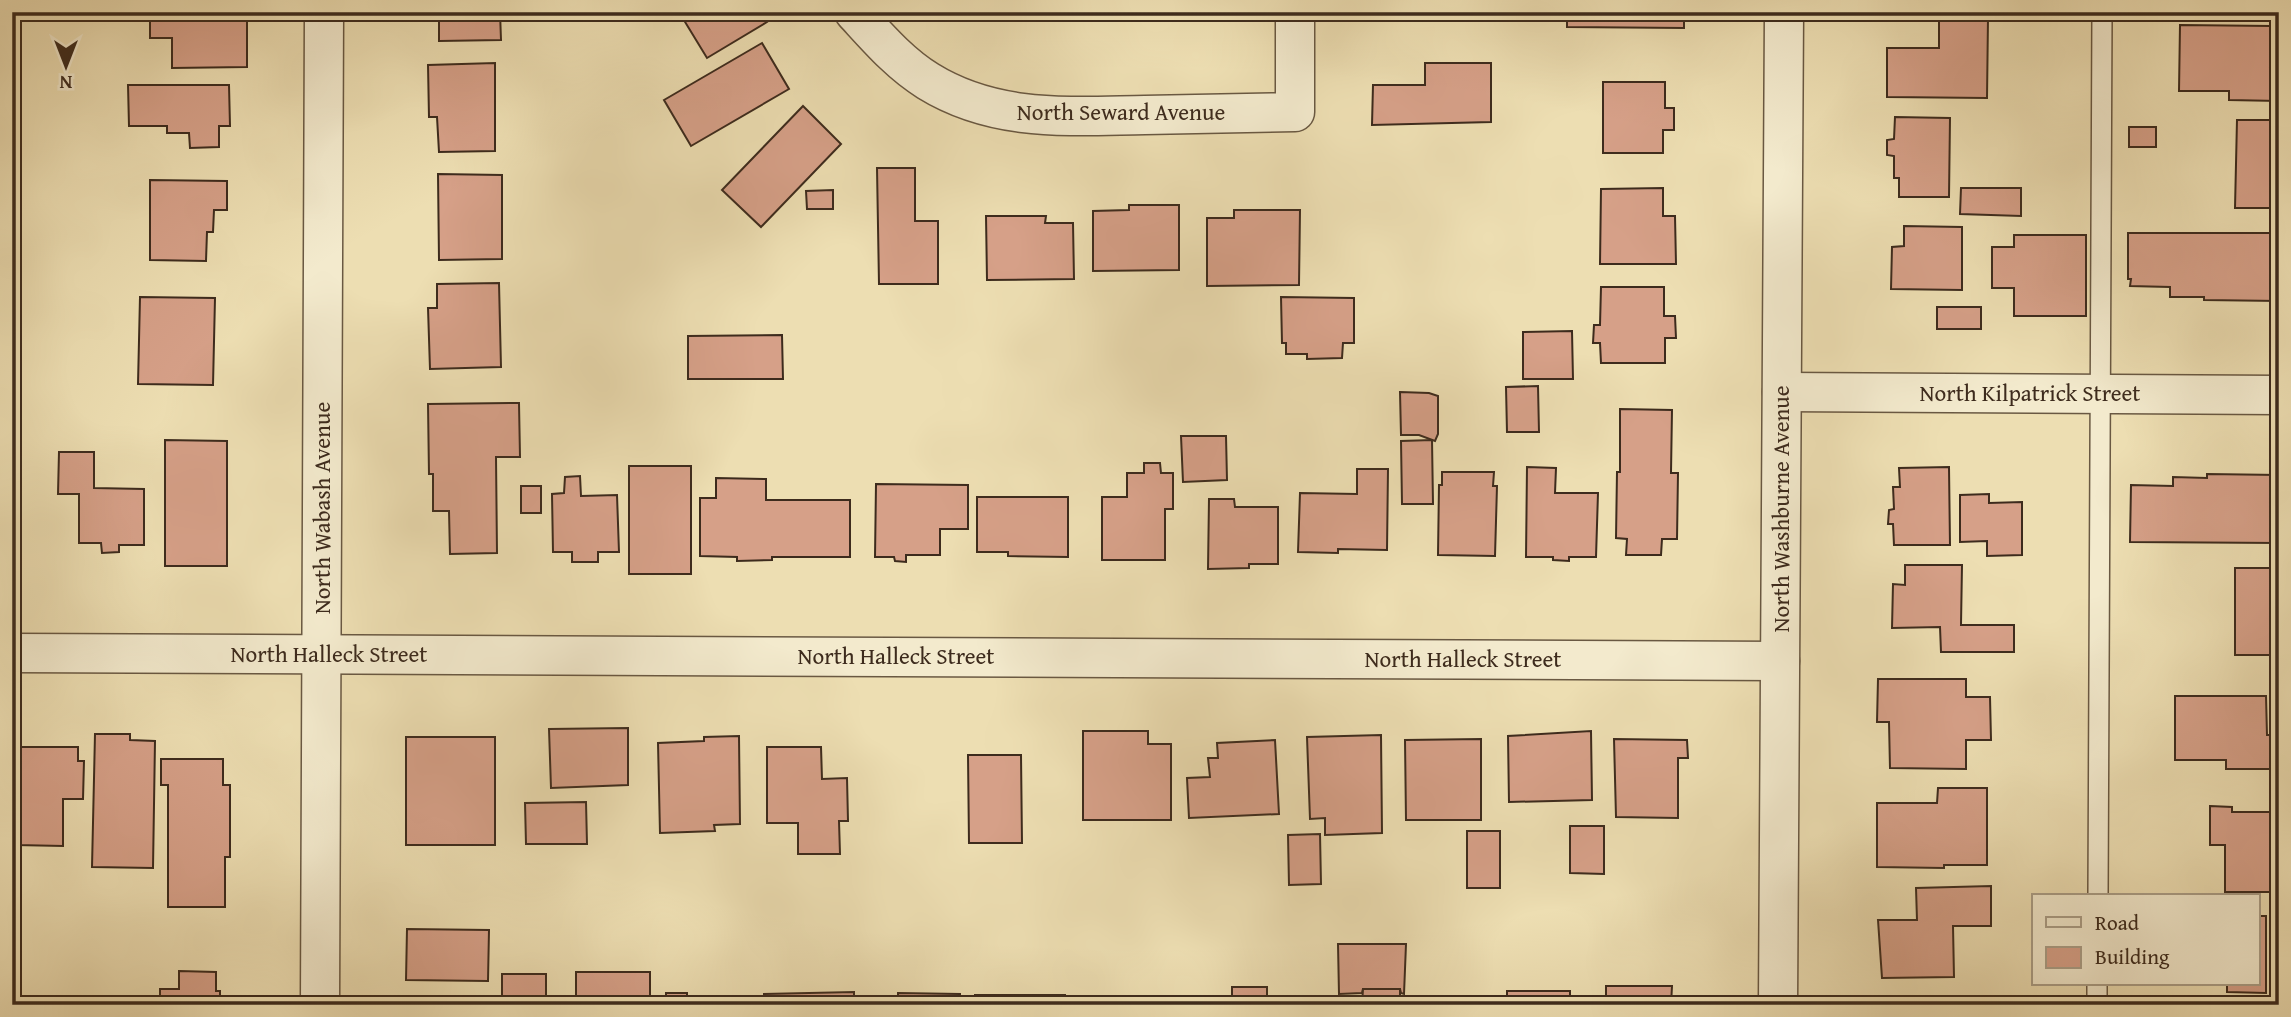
<svg xmlns="http://www.w3.org/2000/svg" width="2291" height="1017" viewBox="0 0 2291 1017" font-family="'Gentium Book Plus',serif">
<style>
.building{fill:#d6a088;stroke:#3d2b1d;stroke-width:2}
.lines{fill:none;stroke-linecap:round;stroke-linejoin:round}
.lane-casing{stroke:#695842;stroke-width:22}
.street-casing{stroke:#695842;stroke-width:41}
.lane{stroke:#f3eacd;stroke-width:19}
.street{stroke:#f3eacd;stroke-width:38}
.labels{text-anchor:middle;stroke-width:6;stroke-linejoin:round;paint-order:stroke}
.street-label{font-size:23px;fill:#3d2b1d;stroke:#f3eacd}
</style>
<rect width="100%" height="100%" fill="#eddeb2"/>
<filter id="stains"><feTurbulence type="fractalNoise" baseFrequency=".00286" numOctaves="4"/><feColorMatrix values="0 0 0 0 .2 0 0 0 0 .09 0 0 0 0 .02 0 0 0 .5 -.17"/></filter>
<radialGradient id="worn" r=".72"><stop offset=".6" stop-color="#630" stop-opacity="0"/><stop offset="1" stop-color="#630" stop-opacity=".3"/></radialGradient>
<!-- building -->
<g class="building">
<polygon points="150,12 247,12 247,67 172,68 172,38 150,38"/>
<polygon points="430,12 500,12 501,40 439,41 439,17 430,17"/>
<polygon points="679,12 761,12 767,22 707,58"/>
<polygon points="1567,12 1684,12 1684,28 1567,27"/>
<polygon points="1939,17 1988,18 1987,98 1887,97 1887,48 1939,48"/>
<polygon points="2180,25 2271,26 2270,67 2279,67 2279,101 2229,100 2229,91 2179,91"/>
<polygon points="762,43 789,89 691,146 664,100"/>
<polygon points="495,63 495,151 439,152 437,117 429,117 428,65"/>
<polygon points="1425,63 1491,63 1491,122 1372,125 1373,85 1425,85"/>
<polygon points="1603,82 1665,82 1665,108 1674,108 1674,130 1663,130 1663,153 1603,153"/>
<polygon points="128,85 229,85 230,126 219,126 219,147 190,148 189,133 167,133 167,126 129,126"/>
<polygon points="803,106 841,144 761,227 722,190"/>
<polygon points="1895,117 1950,118 1949,197 1899,197 1899,178 1894,178 1894,156 1887,155 1887,140 1894,139"/>
<polygon points="2237,120 2279,120 2279,208 2235,208"/>
<rect x="2129" y="127" width="27" height="20"/>
<polygon points="877,168 915,168 915,221 938,221 938,284 879,284"/>
<polygon points="438,174 502,175 502,259 439,260"/>
<polygon points="150,180 227,181 227,210 214,210 213,232 207,232 206,261 150,260"/>
<polygon points="1663,188 1663,216 1675,216 1676,264 1600,264 1601,189"/>
<polygon points="1961,188 2021,188 2021,216 1960,214"/>
<polygon points="833,190 833,209 807,209 806,191"/>
<polygon points="1129,205 1179,205 1179,270 1093,271 1093,211 1129,210"/>
<polygon points="1234,210 1300,210 1299,285 1207,286 1207,218 1234,218"/>
<polygon points="986,216 1046,216 1045,223 1073,223 1074,279 987,280"/>
<polygon points="1904,226 1962,227 1962,290 1891,289 1892,247 1904,246"/>
<polygon points="2128,233 2279,233 2279,301 2204,300 2204,297 2170,297 2170,287 2130,286 2131,279 2128,279"/>
<polygon points="2014,235 2086,235 2086,316 2014,316 2014,288 1992,288 1992,247 2014,247"/>
<polygon points="499,283 501,367 430,369 428,308 437,308 437,284"/>
<polygon points="1601,287 1664,287 1664,316 1675,316 1676,338 1665,338 1665,363 1601,363 1600,343 1593,343 1594,325 1600,325"/>
<polygon points="140,297 215,298 213,385 138,384"/>
<polygon points="1281,297 1354,298 1354,343 1343,343 1342,358 1307,359 1307,354 1286,354 1286,343 1282,343"/>
<rect x="1937" y="307" width="44" height="22"/>
<polygon points="1572,331 1573,379 1523,379 1523,332"/>
<polygon points="782,335 783,379 688,379 688,336"/>
<polygon points="1538,386 1539,432 1507,432 1506,387"/>
<polygon points="1400,392 1429,393 1438,396 1438,434 1435,441 1419,435 1401,435"/>
<polygon points="519,403 520,457 496,457 497,553 450,554 449,511 433,511 433,474 429,474 428,404"/>
<polygon points="1620,409 1672,410 1671,473 1678,473 1677,539 1662,539 1661,555 1626,555 1627,539 1616,538 1617,472 1620,472"/>
<polygon points="1181,436 1226,436 1227,480 1183,482"/>
<polygon points="165,440 227,441 227,566 165,566"/>
<polygon points="1432,440 1433,504 1402,504 1401,441"/>
<polygon points="59,452 94,452 94,488 144,489 144,545 119,545 119,552 102,553 101,543 79,543 79,494 58,494"/>
<polygon points="1144,463 1160,463 1161,473 1173,473 1173,509 1165,509 1165,560 1102,560 1102,497 1127,497 1127,473 1144,473"/>
<rect x="629" y="466" width="62" height="108"/>
<polygon points="1527,467 1556,468 1555,493 1598,493 1596,557 1569,557 1569,561 1553,560 1553,557 1526,557"/>
<polygon points="1949,467 1950,545 1894,545 1893,524 1888,524 1889,510 1894,509 1893,487 1900,487 1899,468"/>
<polygon points="1357,469 1388,469 1387,550 1338,549 1338,553 1298,552 1300,493 1357,494"/>
<polygon points="1442,472 1494,472 1493,486 1497,486 1495,556 1438,555 1439,485 1442,485"/>
<polygon points="2207,474 2279,475 2279,543 2130,542 2131,485 2173,486 2173,477 2207,478"/>
<polygon points="580,476 581,496 617,495 619,552 598,552 598,562 572,562 572,552 553,552 552,494 564,493 565,477"/>
<polygon points="716,478 766,479 766,500 850,500 850,557 772,557 772,560 737,561 737,557 700,556 700,498 716,498"/>
<polygon points="876,484 968,485 968,529 940,529 940,555 906,555 906,562 895,561 894,557 875,557"/>
<rect x="521" y="486" width="20" height="27"/>
<polygon points="1989,494 1989,503 2022,502 2022,555 1987,556 1987,541 1960,542 1960,495"/>
<polygon points="977,497 1068,497 1068,557 1008,556 1008,552 977,552"/>
<polygon points="1209,499 1234,499 1235,507 1278,507 1278,564 1249,564 1249,568 1208,569"/>
<polygon points="1905,565 1962,565 1961,625 2014,625 2014,652 1941,652 1940,627 1892,628 1893,584 1905,585"/>
<rect x="2235" y="568" width="44" height="87"/>
<polygon points="1878,679 1966,679 1966,697 1990,697 1991,740 1966,740 1966,769 1890,768 1889,722 1877,722"/>
<polygon points="2175,696 2266,696 2267,735 2279,735 2279,769 2226,769 2226,760 2175,760"/>
<polygon points="628,728 628,785 551,788 549,729"/>
<polygon points="1083,731 1148,731 1148,744 1171,744 1171,820 1083,820"/>
<polygon points="1591,731 1592,800 1509,802 1508,736"/>
<polygon points="95,734 130,734 130,740 155,741 153,868 92,867"/>
<polygon points="1381,735 1382,833 1325,835 1325,818 1310,819 1307,737"/>
<polygon points="739,736 740,824 714,825 715,831 660,833 658,743 704,741 704,737"/>
<rect x="406" y="737" width="89" height="108"/>
<polygon points="1481,739 1481,820 1406,820 1405,740"/>
<polygon points="1614,739 1687,740 1688,758 1678,758 1678,818 1616,817"/>
<polygon points="1275,740 1279,814 1189,818 1187,778 1210,777 1208,758 1218,758 1217,743"/>
<polygon points="18,747 78,747 78,761 84,761 83,799 63,799 63,846 16,845 12,762 18,762"/>
<polygon points="767,747 821,747 822,779 847,778 848,821 839,821 840,854 798,854 798,823 767,823"/>
<polygon points="968,755 1021,755 1022,843 969,843"/>
<polygon points="161,759 223,759 223,785 230,785 230,857 225,857 225,907 168,907 168,785 161,785"/>
<polygon points="1938,788 1987,788 1987,865 1944,865 1944,868 1877,867 1877,803 1937,803"/>
<polygon points="586,802 587,844 526,844 525,803"/>
<polygon points="2210,806 2232,807 2232,812 2279,812 2279,892 2225,892 2225,845 2210,845"/>
<polygon points="1570,826 1604,826 1604,874 1570,873"/>
<rect x="1467" y="831" width="33" height="57"/>
<polygon points="1320,834 1321,884 1289,885 1288,835"/>
<polygon points="1991,886 1991,926 1953,926 1954,977 1882,978 1878,920 1917,920 1916,888"/>
<polygon points="2258,916 2266,916 2266,993 2227,992 2227,984 2258,984"/>
<polygon points="407,929 489,930 488,981 406,980"/>
<polygon points="1338,944 1406,944 1404,994 1401,993 1400,989 1363,989 1362,993 1339,994"/>
<polygon points="179,971 216,972 216,991 220,991 220,1005 160,1005 160,989 179,989"/>
<rect x="576" y="972" width="74" height="33"/>
<rect x="502" y="974" width="44" height="24"/>
<polygon points="1606,986 1672,986 1671,1005 1606,1005"/>
<polygon points="1232,987 1267,987 1267,1003 1316,1005 1232,1005"/>
<polygon points="1363,989 1400,989 1400,1001 1446,1002 1446,1005 1362,1005"/>
<rect x="1507" y="991" width="63" height="14"/>
<polygon points="854,992 854,1005 764,1005 764,994"/>
<rect x="666" y="993" width="21" height="12"/>
<polygon points="898,993 960,994 960,1005 898,1005"/>
<rect x="975" y="995" width="90" height="10"/>
<polygon points="496,998 496,1005 407,1005 407,1001"/>
<polygon points="1928,1001 1974,1002 1974,1005 1928,1005"/>
</g>
<g class="lines">
<!-- lane casing -->
<g class="lane-casing">
<g id="lane">
<polyline points="2098,896 2102,12"/>
<polyline points="2097,1005 2097,984"/>
</g>
</g>
<!-- street casing -->
<g class="street-casing">
<g id="street">
<path d="M 854,12 C 877,37 899,63 928,81 C 996,123 1070,116 1145,115 C 1195,114 1245,113 1295,112 L 1295,12"/>
<polyline points="1782,392 2279,395"/>
<polyline points="12,653 1780,661"/>
<polyline points="320,1005 324,12"/>
<polyline points="1778,1005 1784,12"/>
</g>
</g>
<!-- lane -->
<use href="#lane" class="lane"/>
<!-- street -->
<use href="#street" class="street"/>
</g>
<g class="labels">
<!-- street labels -->
<g class="street-label">
<text x="1121" y="120">North Seward Avenue</text>
<text x="2030" y="401">North Kilpatrick Street</text>
<text transform="translate(322 508) rotate(-90)" y="8">North Wabash Avenue</text>
<text transform="translate(1781 509) rotate(-90)" y="8">North Washburne Avenue</text>
<text x="329" y="662">North Halleck Street</text>
<text x="896" y="664">North Halleck Street</text>
<text x="1463" y="667">North Halleck Street</text>
</g>
</g>
<!-- margin -->
<rect width="2291" height="1017" fill="none" stroke="#eddeb2" stroke-width="42"/>
<rect x="14" y="14" width="2263" height="989" fill="none" stroke="#3d2b1d" stroke-width="3.5"/>
<rect x="21" y="21" width="2249" height="975" fill="none" stroke="#3d2b1d" stroke-width="2"/>
<!-- legend -->
<rect x="2032" y="894" width="228" height="91" fill="#f3eacd" stroke="#aa9e87" stroke-width="2"/>
<rect x="2046" y="917" width="35" height="10" fill="#f3eacd" stroke="#aa9e87" stroke-width="2"/>
<text x="2095" y="930" font-size="21" fill="#3d2b1d">Road</text>
<rect x="2046" y="947" width="35" height="21" fill="#d6a088" stroke="#aa9e87" stroke-width="2"/>
<text x="2095" y="964" font-size="21" fill="#3d2b1d">Building</text>
<!-- north arrow -->
<g transform="translate(66 66) rotate(180)" stroke="#f3eacd" stroke-width="5" paint-order="stroke">
<path d="M0-5L12 26L0 18L-12 26Z" fill="#3d2b1d"/>
<text y="-10" font-size="19" font-weight="bold" text-anchor="middle" fill="#3d2b1d">N</text>
</g>
<rect width="100%" height="100%" filter="url(#stains)"/>
<rect width="100%" height="100%" fill="url(#worn)"/>
</svg>
